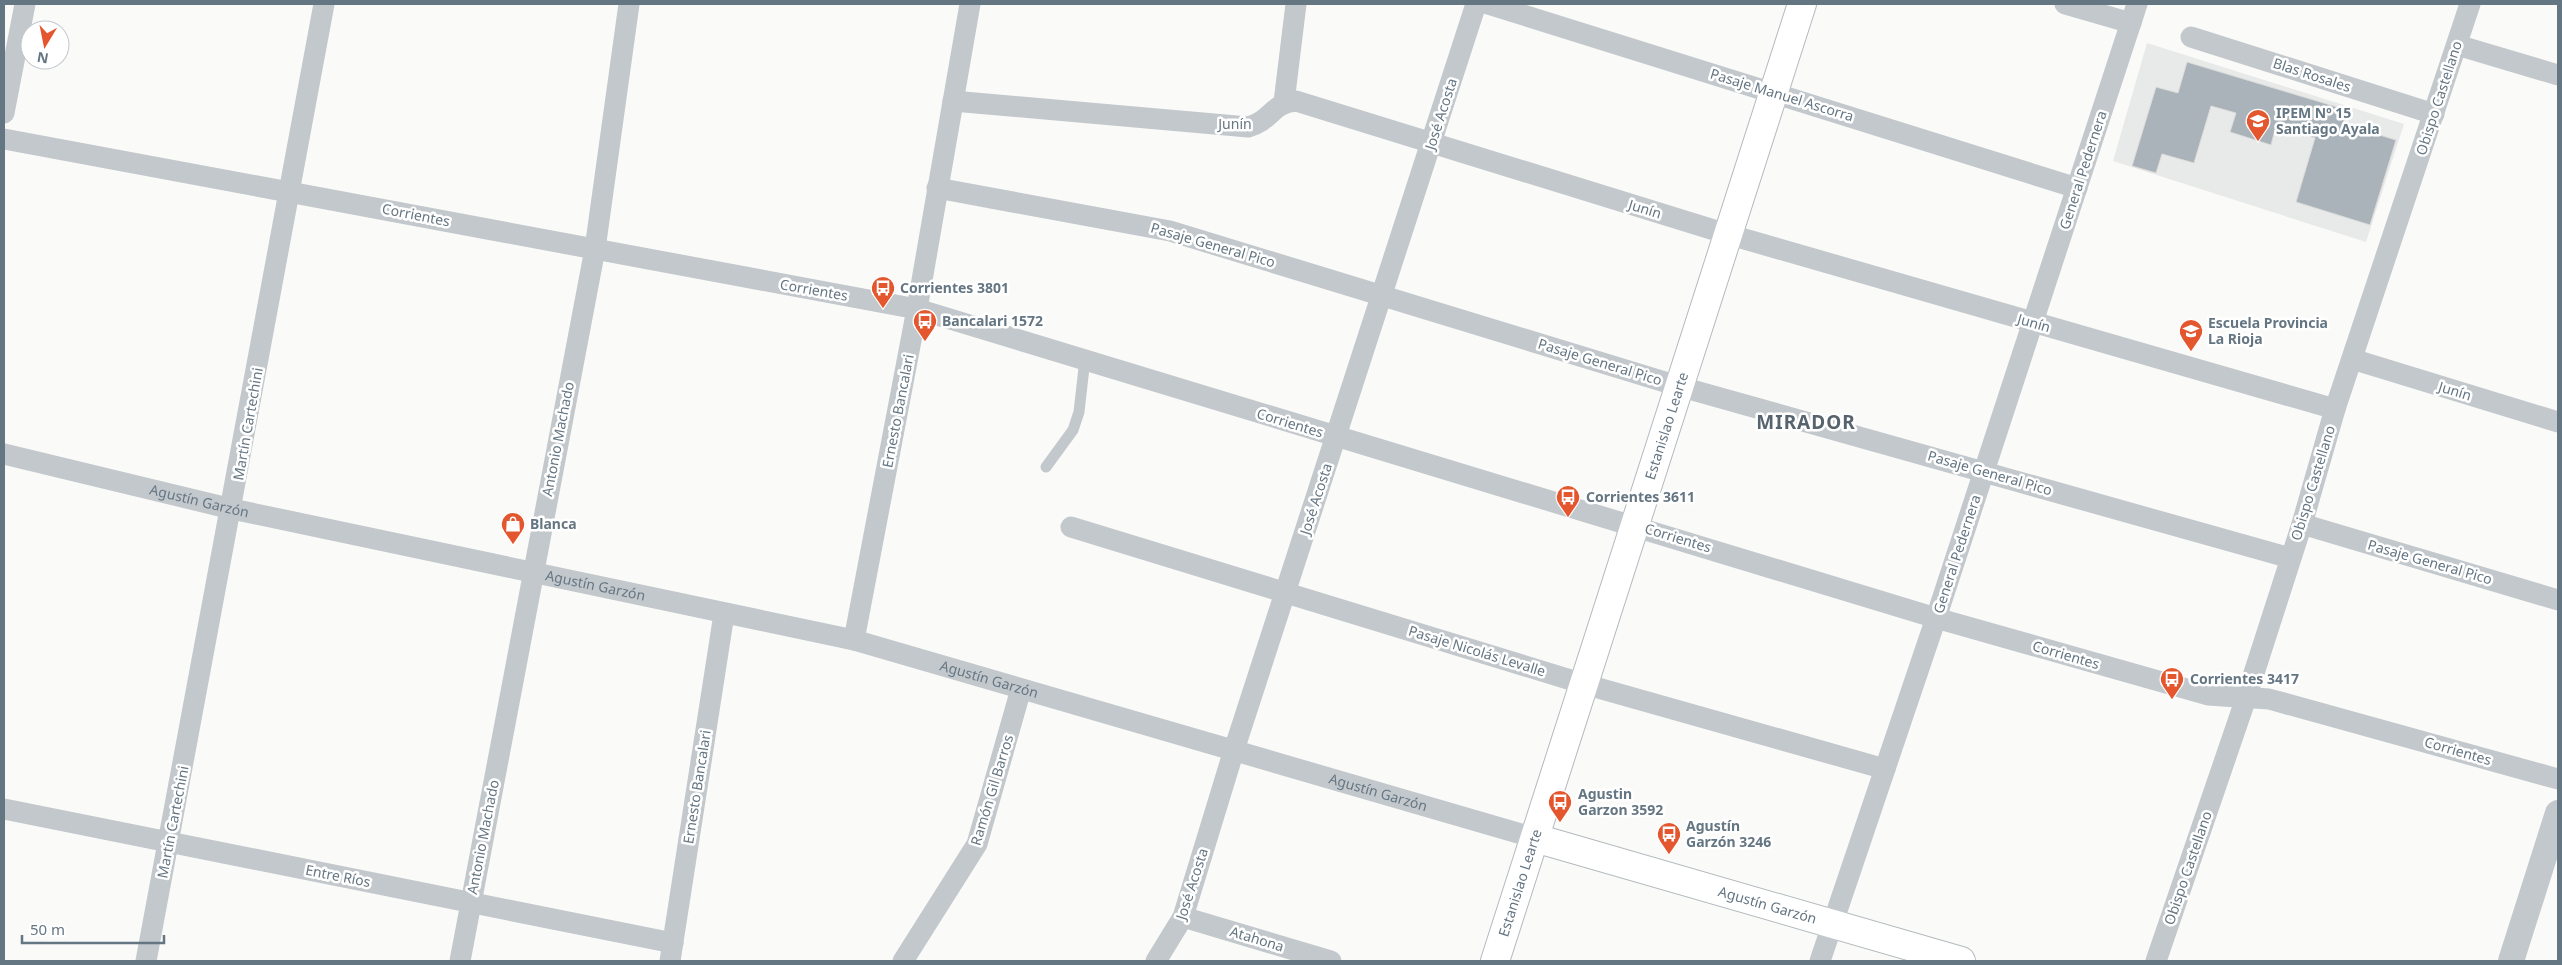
<svg xmlns="http://www.w3.org/2000/svg" width="2562" height="965" viewBox="0 0 2562 965" font-family="'Noto Sans',sans-serif">
<style>
.built{fill:#e8e9e9}
.building{fill:#aab3b9;stroke:#dcdcda}
.lines{fill:none;stroke-linecap:round;stroke-linejoin:round}
.secondary-casing{stroke:#b3babf;stroke-width:30}
.service{stroke:#c3c8cc;stroke-width:11}
.minor{stroke:#c3c8cc;stroke-width:21}
.tertiary{stroke:#c3c8cc;stroke-width:26}
.secondary{stroke:#fff;stroke-width:28}
.labels{text-anchor:middle;stroke-width:5;stroke-linejoin:round;paint-order:stroke}
.street-label{font-size:14px;fill:#657683;stroke:#fff}
.poi-label{font-size:14px;font-weight:bold;fill:#657683;stroke:#fff;text-anchor:start}
.district-label{font-size:19px;font-weight:bold;letter-spacing:1px;fill:#57646e;stroke:#fff}
</style>
<rect width="100%" height="100%" fill="#fafaf8"/>
<!-- built -->
<polygon class="built" points="2147,43 2404,124 2366,242 2113,161"/>
<!-- building -->
<polygon class="building" points="2187,62 2347,110 2343,124 2396,140 2370,225 2296,202 2315,138 2276,126 2271,145 2230,132 2236,113 2211,106 2194,163 2162,154 2156,173 2132,166 2156,87 2178,93"/>
<g class="lines">
<!-- secondary casing -->
<g class="secondary-casing">
<g id="secondary">
<path id="s2" d="M 1535,838 L 1961,961"/>
<path id="s3" d="M 1495,961 L 1802,4"/>
</g>
</g>
<!-- service -->
<polyline class="service" points="1046,467 1073,430 1079,412 1085,359"/>
<!-- minor -->
<g class="minor">
<polyline points="1488,4 2077,188"/>
<polyline points="2065,4 2131,23"/>
<polyline points="2191,37 2434,114"/>
<polyline points="2457,45 2558,75"/>
<path d="M 953,101 L 1248,127 C 1271,121 1272,103 1296,101 L 1727,234 L 2335,409"/>
<polyline points="1284,102 1296,4"/>
<polyline points="4,113 25,4"/>
<polyline points="4,139 917,309 1936,618 2208,695 2269,699 2558,779"/>
<polyline points="937,188 1170,231 1678,386 2290,558"/>
<polyline points="2352,359 2558,422"/>
<path id="s1" d="M 4,454 L 232,509 L 854,640 L 1535,838"/>
<polyline points="2302,524 2558,600"/>
<polyline points="1071,527 1584,684 1885,769"/>
<polyline points="854,640 917,309 970,4"/>
<polyline points="4,809 673,943"/>
<polyline points="1183,917 1331,961"/>
<polyline points="146,961 324,4"/>
<polyline points="460,961 595,249 629,4"/>
<polyline points="670,961 724,614"/>
<polyline points="903,961 977,844 1021,689"/>
<polyline points="1156,961 1183,917 1234,750 1476,4"/>
<polyline points="1820,961 1936,618 2137,4"/>
<polyline points="2156,961 2246,698 2302,524 2335,409 2470,4"/>
</g>
<!-- tertiary -->
<polyline class="tertiary" points="2511,961 2558,813"/>
<!-- secondary -->
<use href="#secondary" class="secondary"/>
</g>
<!-- icons -->
<defs>
<g id="school-pin" transform="scale(1.25)"><path d="M0 17L-7.5 6A9.5 9.5 0 1 1 7.5 6Z" fill="#e4572e" stroke="#fff"/><path d="M0-5L7-2L0 1L-7-2ZM-4 1L0 2.5L4 1V4Q0 6-4 4Z" fill="#fff"/></g>
<g id="bus-pin" transform="scale(1.25)"><path d="M0 17L-7.5 6A9.5 9.5 0 1 1 7.5 6Z" fill="#e4572e" stroke="#fff"/><path d="M-5-6H5V4H4V6H2V4H-2V6H-4V4H-5ZM-3.5-4V0h7V-4ZM-3.5 1.2v1.5H-2V1.2ZM2 1.2v1.5H3.5V1.2Z" fill="#fff"/></g>
<g id="shop-pin" transform="scale(1.25)"><path d="M0 17L-7.5 6A9.5 9.5 0 1 1 7.5 6Z" fill="#e4572e" stroke="#fff"/><path d="M-5-2.5h2.3a2.7 3.5 0 0 1 5.4 0H5L5.5 6h-11ZM-1.5-2.5h3a1.5 2.3 0 0 0-3 0Z" fill="#fff"/></g>
</defs>
<g fill-rule="evenodd">
<use href="#school-pin" x="2258" y="121"/>
<use href="#bus-pin" x="883" y="288"/>
<use href="#bus-pin" x="925" y="321"/>
<use href="#school-pin" x="2191" y="331"/>
<use href="#bus-pin" x="1568" y="497"/>
<use href="#shop-pin" x="513" y="524"/>
<use href="#bus-pin" x="2172" y="679"/>
<use href="#bus-pin" x="1560" y="802"/>
<use href="#bus-pin" x="1669" y="834"/>
</g>
<g class="labels">
<!-- street labels -->
<g class="street-label">
<text transform="translate(2312 75) rotate(18)" y="5">Blas Rosales</text>
<text transform="translate(1782 95) rotate(17)" y="5">Pasaje Manuel Ascorra</text>
<text transform="translate(2439 98) rotate(-72)" y="5">Obispo Castellano</text>
<text transform="translate(1441 114) rotate(-72)" y="5">José Acosta</text>
<text x="1235" y="129">Junín</text>
<text transform="translate(2083 170) rotate(-72)" y="5">General Pedernera</text>
<text transform="translate(1645 209) rotate(17)" y="5">Junín</text>
<text transform="translate(416 215) rotate(11)" y="5">Corrientes</text>
<text transform="translate(1213 245) rotate(16)" y="5">Pasaje General Pico</text>
<text transform="translate(814 290) rotate(10)" y="5">Corrientes</text>
<text transform="translate(2034 323) rotate(16)" y="5">Junín</text>
<text transform="translate(1600 362) rotate(17)" y="5">Pasaje General Pico</text>
<text transform="translate(2455 391) rotate(17)" y="5">Junín</text>
<text transform="translate(898 411) rotate(-79)" y="5">Ernesto Bancalari</text>
<text transform="translate(1290 423) rotate(17)" y="5">Corrientes</text>
<text transform="translate(248 424) rotate(-80)" y="5">Martín Cartechini</text>
<text dy="5" stroke="none"><textPath href="#s3" startOffset="562">Estanislao Learte</textPath></text>
<text transform="translate(558 439) rotate(-79)" y="5">Antonio Machado</text>
<text transform="translate(1990 473) rotate(16)" y="5">Pasaje General Pico</text>
<text transform="translate(2313 483) rotate(-73)" y="5">Obispo Castellano</text>
<text transform="translate(1316 499) rotate(-72)" y="5">José Acosta</text>
<text dy="5" stroke="none"><textPath href="#s1" startOffset="201">Agustín Garzón</textPath></text>
<text transform="translate(1678 538) rotate(17)" y="5">Corrientes</text>
<text transform="translate(1957 554) rotate(-72)" y="5">General Pedernera</text>
<text transform="translate(2430 562) rotate(16)" y="5">Pasaje General Pico</text>
<text dy="5" stroke="none"><textPath href="#s1" startOffset="606">Agustín Garzón</textPath></text>
<text transform="translate(1477 651) rotate(17)" y="5">Pasaje Nicolás Levalle</text>
<text transform="translate(2066 655) rotate(16)" y="5">Corrientes</text>
<text dy="5" stroke="none"><textPath href="#s1" startOffset="1011">Agustín Garzón</textPath></text>
<text transform="translate(2458 751) rotate(16)" y="5">Corrientes</text>
<text transform="translate(697 787) rotate(-81)" y="5">Ernesto Bancalari</text>
<text transform="translate(992 790) rotate(-73)" y="5">Ramón Gil Barros</text>
<text dy="5" stroke="none"><textPath href="#s1" startOffset="1416">Agustín Garzón</textPath></text>
<text transform="translate(173 822) rotate(-79)" y="5">Martín Cartechini</text>
<text transform="translate(483 837) rotate(-79)" y="5">Antonio Machado</text>
<text transform="translate(2188 868) rotate(-71)" y="5">Obispo Castellano</text>
<text transform="translate(338 876) rotate(11)" y="5">Entre Ríos</text>
<text dy="5" stroke="none"><textPath href="#s3" startOffset="82">Estanislao Learte</textPath></text>
<text transform="translate(1192 884) rotate(-72)" y="5">José Acosta</text>
<text dy="5" stroke="none"><textPath href="#s2" startOffset="242">Agustín Garzón</textPath></text>
<text transform="translate(1257 939) rotate(17)" y="5">Atahona</text>
</g>
<!-- poi labels -->
<g class="poi-label">
<text x="2276" y="118">IPEM Nº 15<tspan x="2276" dy="16">Santiago Ayala</tspan></text>
<text x="900" y="293">Corrientes 3801</text>
<text x="942" y="326">Bancalari 1572</text>
<text x="2208" y="328">Escuela Provincia<tspan x="2208" dy="16">La Rioja</tspan></text>
<text x="1586" y="502">Corrientes 3611</text>
<text x="530" y="529">Blanca</text>
<text x="2190" y="684">Corrientes 3417</text>
<text x="1578" y="799">Agustin<tspan x="1578" dy="16">Garzon 3592</tspan></text>
<text x="1686" y="831">Agustín<tspan x="1686" dy="16">Garzón 3246</tspan></text>
</g>
<!-- district labels -->
<g class="district-label">
<text x="1806" y="429">MIRADOR</text>
</g>
</g>
<!-- border -->
<rect width="2562" height="965" fill="none" stroke="#657683" stroke-width="10"/>
<!-- north arrow -->
<g transform="translate(45 45) rotate(190)"><circle r="24" fill="#ffffff" stroke="#c1c8cd"/>
<path d="M0-4L9 19L0 12L-9 19Z" fill="#e4572e"/>
<text y="-8" font-size="14" font-weight="bold" text-anchor="middle" fill="#657683">N</text>
</g>
<!-- scale -->
<path d="M22 935v8h142v-8" fill="none" stroke="#657683" stroke-width="2.5"/>
<text x="30" y="935" font-size="15" fill="#657683" stroke="#ffffff" stroke-width="4" paint-order="stroke">50 m</text>
</svg>
